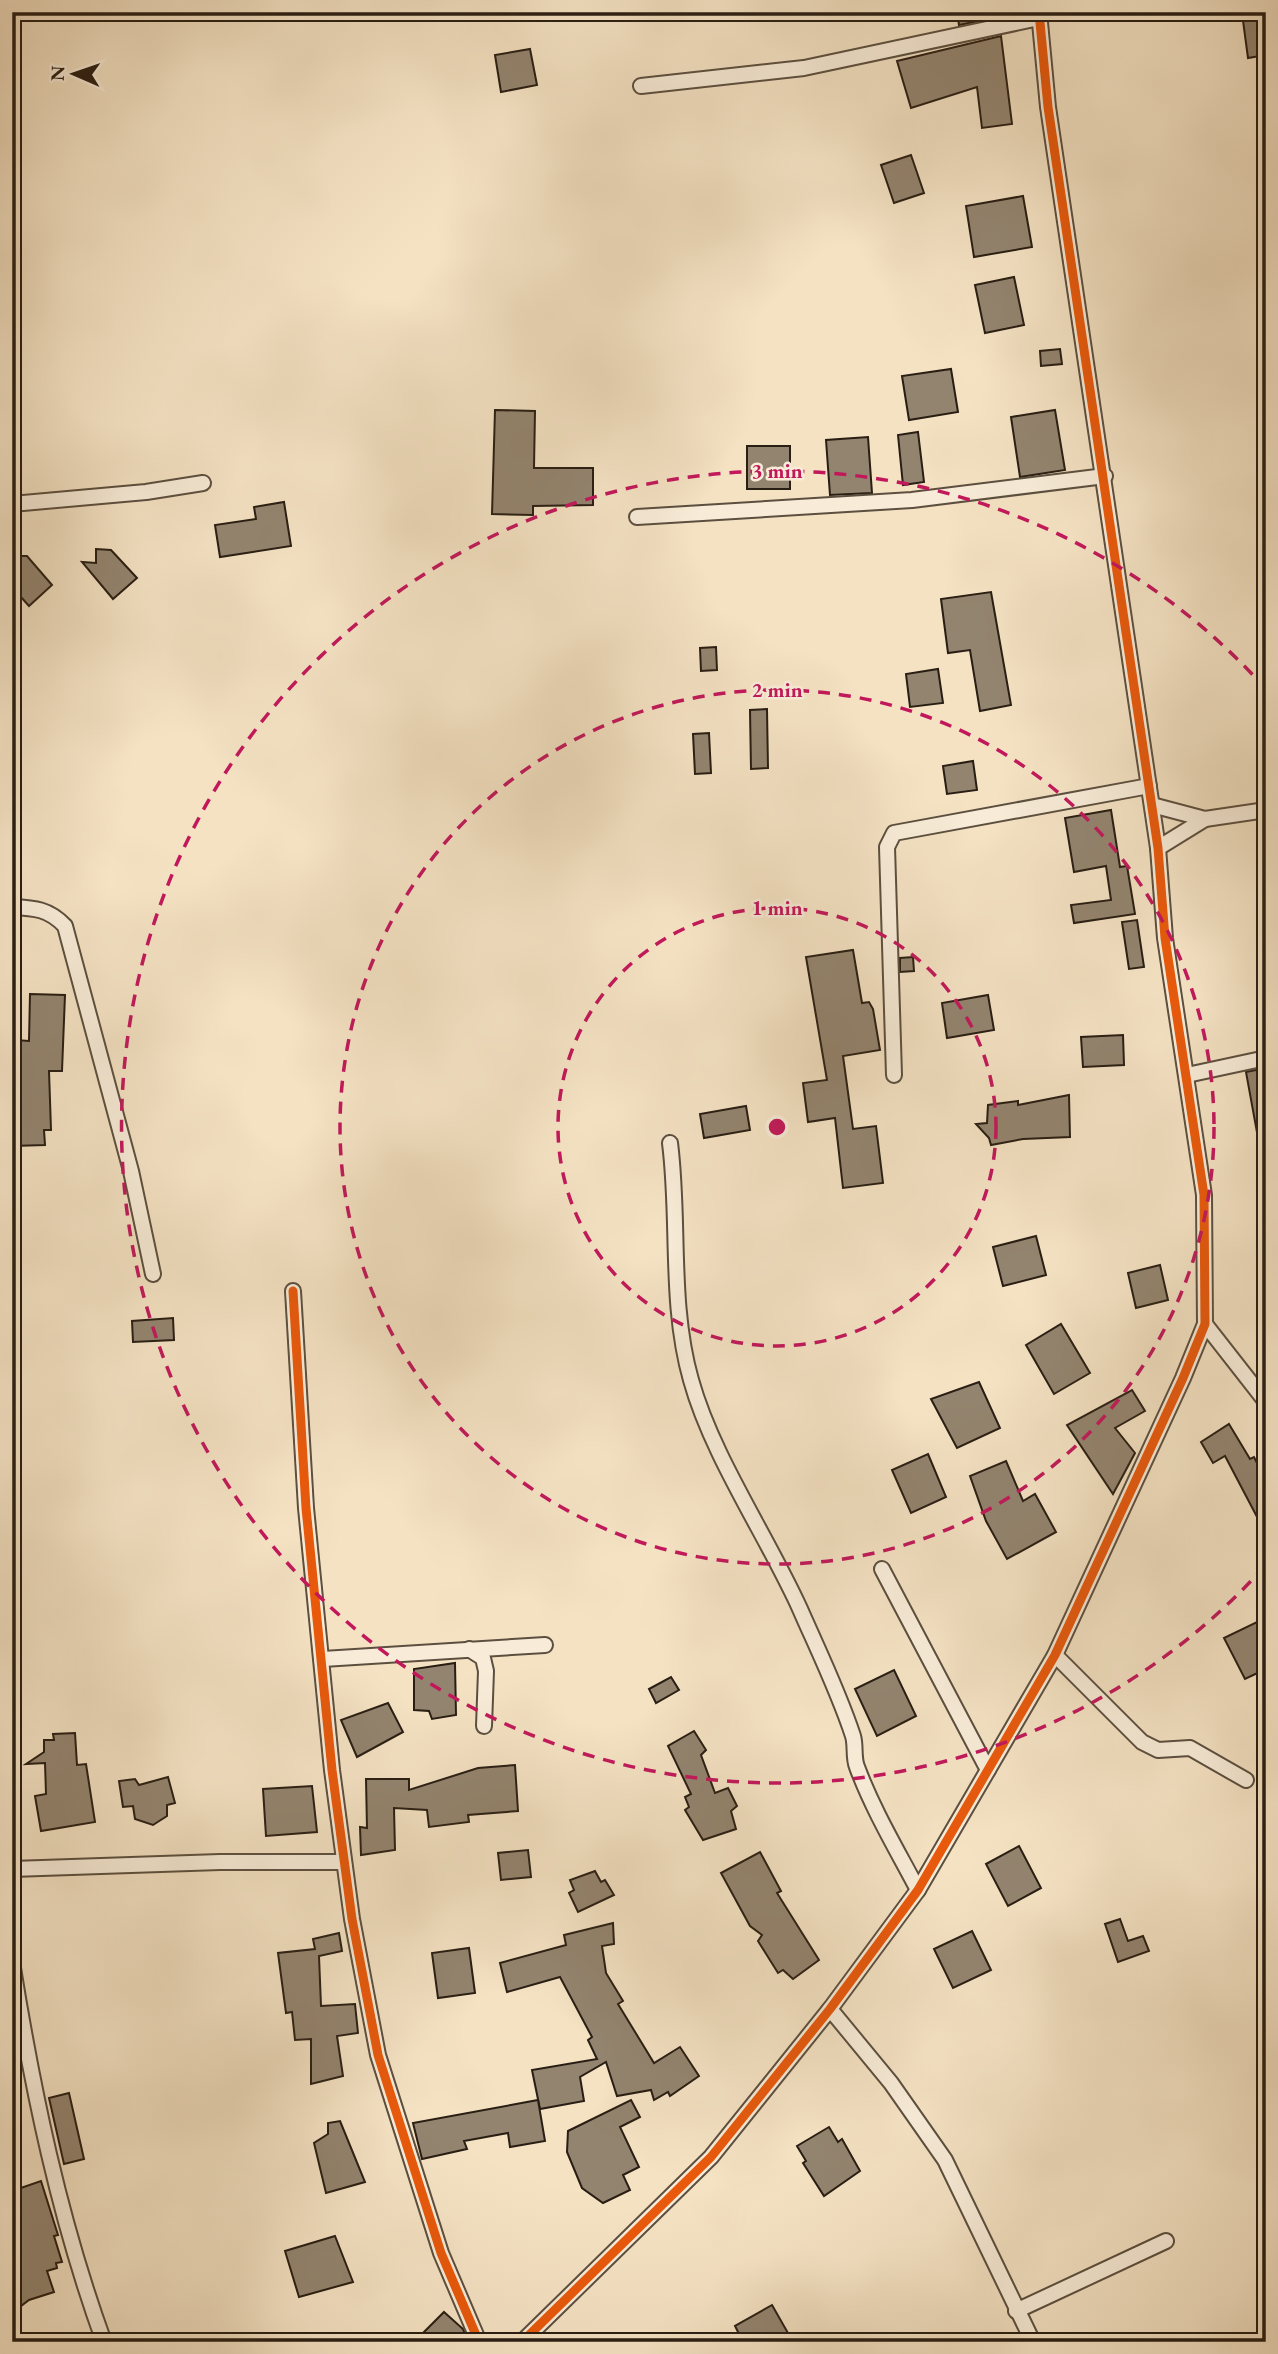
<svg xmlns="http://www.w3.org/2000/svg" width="1278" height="2354" viewBox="0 0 1278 2354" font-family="'EB Garamond',serif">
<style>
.building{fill:#93846f;stroke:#291e13;stroke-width:2}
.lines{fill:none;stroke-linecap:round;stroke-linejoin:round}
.street-casing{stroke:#5c4f3f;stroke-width:18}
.street{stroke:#f8ecd8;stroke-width:14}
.cycleway-casing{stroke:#f8ecd8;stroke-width:13}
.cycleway{stroke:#e8590c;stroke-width:9}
.ring{fill:none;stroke:#c2185b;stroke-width:3.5;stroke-dasharray:12 9}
.centre{fill:#c2185b;stroke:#f8ecd8;stroke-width:3.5}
.ring-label{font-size:21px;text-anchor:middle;font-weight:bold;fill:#c2185b;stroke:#f8ecd8;stroke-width:5;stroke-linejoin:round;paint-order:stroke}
</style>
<rect width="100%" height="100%" fill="#f4e2c3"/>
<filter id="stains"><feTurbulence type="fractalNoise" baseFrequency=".00286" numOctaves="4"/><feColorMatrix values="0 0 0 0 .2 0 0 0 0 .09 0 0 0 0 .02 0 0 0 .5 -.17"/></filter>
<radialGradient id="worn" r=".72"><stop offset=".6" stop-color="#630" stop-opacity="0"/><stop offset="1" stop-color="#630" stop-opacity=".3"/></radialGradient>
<!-- building -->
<g class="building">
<polygon points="957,12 998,12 999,17 959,25"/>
<polygon points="1249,12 1266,12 1266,55 1248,58 1242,13"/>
<polygon points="1001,36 1012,124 982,128 977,87 911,108 897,61"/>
<polygon points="530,49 537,85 501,92 495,55"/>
<polygon points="911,155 924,193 894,203 881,165"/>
<polygon points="1023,196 1032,247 974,257 966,206"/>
<polygon points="1014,277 1024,325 985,333 975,285"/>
<polygon points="1060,349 1062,364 1041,366 1040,351"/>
<polygon points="951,369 958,412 909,420 902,376"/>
<polygon points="495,410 535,411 534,468 593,468 593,505 533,506 533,515 492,514"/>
<polygon points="1055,410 1065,470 1020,477 1011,417"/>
<polygon points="918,432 924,482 903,485 898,435"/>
<polygon points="868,437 872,493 830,495 826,440"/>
<rect x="747" y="446" width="43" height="43"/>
<polygon points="284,502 291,546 220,557 215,525 256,519 254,507"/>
<polygon points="96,549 111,550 137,578 113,599 82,562 96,563"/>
<polygon points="12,556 27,556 52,585 29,606 12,587"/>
<polygon points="991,592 1011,705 980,711 970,650 948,653 941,599"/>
<polygon points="716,647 717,670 701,671 700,648"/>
<polygon points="938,669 943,703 910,707 906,674"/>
<polygon points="767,709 768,768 751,769 750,710"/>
<polygon points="709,733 711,773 695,774 693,734"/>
<polygon points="973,761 977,790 947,794 943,766"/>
<polygon points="1111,810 1120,867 1127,866 1135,914 1074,923 1071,905 1111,900 1106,866 1074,872 1065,818"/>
<polygon points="1137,920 1144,967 1129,969 1122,922"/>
<polygon points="853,950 862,1003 869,1002 873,1009 880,1050 843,1056 853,1129 876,1126 883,1183 843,1188 835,1118 808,1122 803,1083 827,1080 806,957"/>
<polygon points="913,957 914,971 900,972 900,958"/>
<polygon points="30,994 65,995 62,1071 49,1071 51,1130 44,1130 45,1145 12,1146 12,1054 15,1054 16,1040 29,1041"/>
<polygon points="988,995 994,1030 947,1038 942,1003"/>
<polygon points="1123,1035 1124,1065 1083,1067 1081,1037"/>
<polygon points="1266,1068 1266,1137 1258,1138 1246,1072"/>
<polygon points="1069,1095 1070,1137 1023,1139 991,1145 989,1138 976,1124 987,1123 988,1105 1018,1101 1018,1105"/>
<polygon points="746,1106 750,1130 704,1138 700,1114"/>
<polygon points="1036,1236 1046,1275 1003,1286 993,1247"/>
<polygon points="1160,1265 1168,1300 1136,1308 1128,1273"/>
<polygon points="173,1318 174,1340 133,1342 132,1321"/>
<polygon points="1061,1324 1090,1373 1054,1394 1026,1345"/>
<polygon points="979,1382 1000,1428 957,1448 931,1399"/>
<polygon points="1132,1390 1145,1411 1115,1428 1135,1453 1113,1494 1067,1425"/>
<polygon points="1229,1424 1250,1459 1254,1457 1266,1481 1266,1534 1225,1456 1213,1463 1201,1442"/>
<polygon points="928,1454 946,1497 911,1513 892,1470"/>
<polygon points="1006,1461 1023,1501 1035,1494 1056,1532 1007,1559 986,1521 970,1476"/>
<polygon points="1257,1622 1261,1631 1266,1629 1266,1669 1245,1679 1224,1638"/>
<polygon points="455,1663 456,1715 432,1719 429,1711 414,1710 414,1669"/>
<polygon points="894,1670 916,1716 877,1736 855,1689"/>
<polygon points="671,1677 679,1690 656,1703 649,1689"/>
<polygon points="388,1703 403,1732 357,1757 341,1720"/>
<polygon points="694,1731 706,1750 701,1755 715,1793 728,1788 737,1806 731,1811 736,1829 703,1840 685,1810 689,1807 685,1797 691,1794 668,1746"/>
<polygon points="75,1733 77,1765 86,1764 95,1822 41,1831 35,1796 46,1794 45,1763 26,1764 44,1752 44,1740 54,1740 53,1734"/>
<polygon points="515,1765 518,1811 468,1815 469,1822 429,1827 427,1810 394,1808 395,1850 361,1855 360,1827 367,1828 366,1779 409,1779 409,1790 478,1768"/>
<polygon points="168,1777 175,1803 167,1805 167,1816 153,1825 135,1819 133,1806 123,1807 119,1781 135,1779 139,1785"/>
<polygon points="312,1786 317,1832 266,1836 263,1789"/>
<polygon points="1019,1846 1041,1888 1008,1906 986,1864"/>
<polygon points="528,1850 531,1877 501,1880 498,1853"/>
<polygon points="760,1852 781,1891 777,1893 819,1960 793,1979 783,1970 778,1973 758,1941 762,1935 750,1926 721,1873"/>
<polygon points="595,1871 601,1882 605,1880 614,1895 578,1912 569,1893 574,1890 570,1880"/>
<polygon points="1120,1919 1128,1941 1143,1936 1149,1951 1118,1962 1105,1924"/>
<polygon points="613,1923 614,1944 602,1946 606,1973 623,2001 618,2004 654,2063 680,2047 699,2076 670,2096 668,2092 654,2100 651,2090 617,2096 606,2062 580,2077 584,2101 540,2109 532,2070 597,2059 588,2040 592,2037 560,1977 507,1992 500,1963 566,1945 564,1935"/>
<polygon points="972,1931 991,1970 953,1988 934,1949"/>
<polygon points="339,1933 342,1951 319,1956 321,2006 355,2004 358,2033 337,2036 343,2076 311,2084 311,2039 295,2040 292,2012 286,2013 278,1953 315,1949 313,1939"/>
<polygon points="469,1948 475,1993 438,1998 432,1953"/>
<polygon points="69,2093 84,2159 64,2164 49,2098"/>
<polygon points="538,2100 545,2141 510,2147 508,2133 464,2141 467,2149 422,2159 413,2123"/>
<polygon points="631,2100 640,2117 620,2127 639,2167 623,2175 630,2190 603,2203 582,2188 567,2152 568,2131"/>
<polygon points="340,2121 365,2182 326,2193 314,2143 328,2134 328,2123"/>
<polygon points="829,2127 838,2142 842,2139 860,2171 824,2196 803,2163 806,2161 797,2146"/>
<polygon points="41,2181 58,2235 54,2236 62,2262 56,2263 57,2268 47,2271 54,2292 29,2300 12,2313 12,2191"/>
<polygon points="335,2236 353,2282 299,2297 285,2251"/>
<polygon points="772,2305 788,2333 772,2342 743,2342 735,2326"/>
<polygon points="444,2312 463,2329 468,2342 414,2342"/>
</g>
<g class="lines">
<!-- street casing -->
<g class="street-casing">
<g id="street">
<polyline points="641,86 804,68 1039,18"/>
<polyline points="12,504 146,492 203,483"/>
<polyline points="637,517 912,500 1105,476"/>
<polyline points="1152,805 1205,819 1266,810"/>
<polyline points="1158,848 1205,819"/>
<path d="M 12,907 C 35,908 49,909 65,926 L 131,1171 L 153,1274"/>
<polyline points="894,1075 887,847 894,833 1149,786"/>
<polyline points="1187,1075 1266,1058"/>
<path d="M 670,1143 C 680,1221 669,1303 691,1380 C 712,1456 767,1536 800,1609 C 818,1650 839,1693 853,1736 C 856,1746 853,1757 857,1767 C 873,1810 897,1850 918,1890"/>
<polyline points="293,1291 306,1508 332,1770 352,1919 378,2055 441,2253 479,2342"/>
<polyline points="1205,1324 1266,1402"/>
<polyline points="882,1569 988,1770"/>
<polyline points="469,1649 483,1658 486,1671 484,1726"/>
<polyline points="1055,1655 1142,1742 1158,1750 1190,1748 1246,1780"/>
<polyline points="323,1659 545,1645"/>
<polyline points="12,1869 220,1862 343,1862"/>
<path d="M 12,1962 C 33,2092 59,2218 104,2342"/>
<polyline points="830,2009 891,2083 945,2160 1033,2342"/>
<polyline points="1016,2311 1166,2241"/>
<polyline points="522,2342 711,2157 830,2009 918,1890 1055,1655 1183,1378 1205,1324 1204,1195 1165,938 1158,848 1048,107 1039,12"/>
</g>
</g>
<!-- street -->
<use href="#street" class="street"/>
<!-- cycleway casing -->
<g class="cycleway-casing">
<g id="cycleway">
<polyline points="293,1291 306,1508 332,1770 352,1919 378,2055 441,2253 479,2342"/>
<polyline points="522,2342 711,2157 830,2009 918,1890 1055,1655 1183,1378 1205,1324 1204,1195 1165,938 1158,848 1048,107 1039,12"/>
</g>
</g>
<!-- cycleway -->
<use href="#cycleway" class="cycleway"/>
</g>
<!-- distance rings -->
<g class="ring">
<circle cx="777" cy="1127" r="219"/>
<circle cx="777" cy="1127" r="437"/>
<path d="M1265 1566A656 656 0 1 1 1265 688"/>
</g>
<circle cx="777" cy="1127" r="10" class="centre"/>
<g class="ring-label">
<text x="777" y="478">3 min</text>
<text x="777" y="697">2 min</text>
<text x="777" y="915">1 min</text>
</g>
<!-- margin -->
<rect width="1278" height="2354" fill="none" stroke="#f4e2c3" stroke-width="42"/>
<rect x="14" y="14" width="1250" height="2326" fill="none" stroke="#291e13" stroke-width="3.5"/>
<rect x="21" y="21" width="1236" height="2312" fill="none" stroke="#291e13" stroke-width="2"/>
<!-- north arrow -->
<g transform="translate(74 74) rotate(272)" stroke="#f8ecd8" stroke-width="5" paint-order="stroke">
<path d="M0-5L12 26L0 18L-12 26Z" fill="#291e13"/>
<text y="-10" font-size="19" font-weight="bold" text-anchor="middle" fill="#291e13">N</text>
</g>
<rect width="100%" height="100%" filter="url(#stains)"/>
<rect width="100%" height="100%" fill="url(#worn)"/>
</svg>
